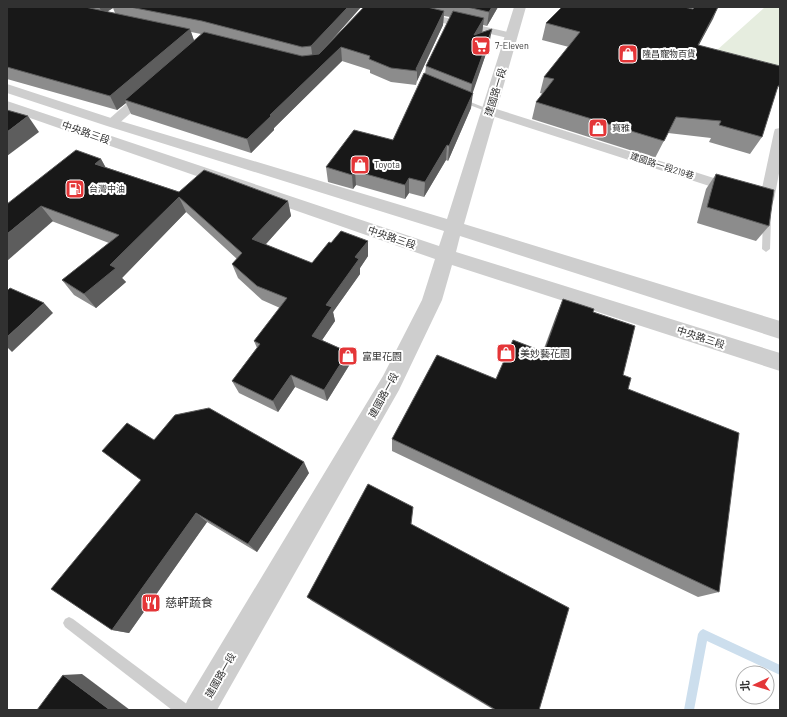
<svg xmlns="http://www.w3.org/2000/svg" width="787" height="717" viewBox="0 0 787 717" font-family="Barlow,'Noto Sans TC',sans-serif">
<style>
.green{fill:#e6eddf}
.lines{fill:none;stroke-linecap:round;stroke-linejoin:round}
.stream{fill:#ccdeed;fill-rule:evenodd}
.service{fill:#cecece;fill-rule:evenodd}
.minor{fill:#cecece;fill-rule:evenodd}
.tertiary{fill:#cecece;fill-rule:evenodd}
.wall{fill:#8c8c8c;fill-rule:evenodd}
.shaded-wall{fill:#5d5d5d}
.building{fill:#181818;stroke:#5d5d5d}
.labels{text-anchor:middle;stroke-width:4;stroke-linejoin:round;paint-order:stroke}
.far-poi-label{font-size:9px;fill:#313131;stroke:#fff;text-anchor:start}
.far-street-label{font-size:9px;fill:#313131;stroke:#fff}
.street-label{font-size:10px;fill:#313131;stroke:#fff}
.poi-label{font-size:10px;fill:#313131;stroke:#fff;text-anchor:start}
.near-poi-label{font-size:12px;fill:#313131;stroke:#fff;text-anchor:start}
</style>
<rect width="100%" height="100%" fill="#fff"/>
<!-- green -->
<polygon class="green" points="765,7 780,7 780,67 707,59"/>
<g class="lines">
<!-- stream -->
<polygon class="stream" points="703,629 780,665 780,675 707,641 694,710 684,710 698,634 700,631"/>
<!-- service -->
<g class="service">
<polygon points="459,99 463,99 493,111 488,112 459,101"/>
<polygon points="767,214 771,217 770,249 766,252 762,249 763,217"/>
<polygon points="69,617 73,619 188,705 190,710 172,710 65,627 63,623 65,619"/>
</g>
<!-- minor -->
<g class="minor">
<polygon points="382,7 400,7 512,33 517,36 512,39 387,10"/>
<polygon points="146,89 150,90 152,93 150,96 116,126 108,126 106,123 108,120 142,90"/>
<polygon points="490,107 761,193 774,132 775,129 780,128 780,168 774,200 772,203 767,205 762,203 486,114 484,111 486,108"/>
</g>
<!-- tertiary -->
<polygon class="tertiary" points="514,7 526,7 464,224 780,321 780,339 460,236 456,252 780,353 780,371 452,265 442,300 399,390 217,710 183,710 188,699 383,376 422,300 435,259 7,110 7,101 439,246 444,231 107,126 7,93 7,84 117,120 447,219"/>
</g>
<!-- wall -->
<g class="wall">
<path d="M 8,7 L 361,7 L 319,55 L 319,54 L 364,7 L 498,7 L 487,26 L 483,25 L 482,32 L 489,45 L 472,93 L 471,108 L 448,161 L 446,160 L 424,197 L 409,193 L 405,199 L 356,185 L 353,189 L 328,182 L 326,167 L 393,140 L 425,74 L 426,66 L 450,17 L 444,16 L 443,25 L 417,81 L 416,85 L 391,82 L 370,73 L 370,70 L 342,61 L 274,128 L 274,130 L 251,153 L 131,114 L 126,103 L 117,110 L 7,79 L 7,8 ZM 113,8 L 115,13 L 107,12 ZM 191,32 L 201,34 L 194,41 Z"/>
<polygon points="718,7 699,45 779,86 776,91 762,137 750,154 709,142 711,138 668,133 655,158 532,119 536,102 543,94 540,93 544,77 569,47 542,40 546,23"/>
<polygon points="101,159 105,167 179,192 288,201 291,216 265,245 312,263 331,243 368,241 368,256 360,268 360,274 333,312 335,321 322,340 348,352 350,364 327,401 295,387 278,412 239,393 232,381 257,348 254,341 280,308 262,300 238,278 232,264 237,259 186,212 122,278 126,282 96,308 74,295 62,280 109,243 7,204"/>
<polygon points="716,174 769,226 756,241 697,223 706,189"/>
<polygon points="563,299 593,312 623,375 628,389 719,592 698,597 392,451 392,439 496,379 543,351 556,316"/>
<polygon points="154,440 309,473 257,552 207,522 129,633 112,630"/>
<polygon points="411,524 539,710 494,710 312,601 307,597"/>
</g>
<!-- shaded-wall -->
<g class="shaded-wall">
<polygon points="99,7 112,7 113,8 103,14"/>
<polygon points="348,7 361,7 313,61 311,46"/>
<polygon points="492,7 498,7 487,26 489,12"/>
<polygon points="718,7 713,19 690,61 698,45"/>
<polygon points="444,11 443,25 417,81 417,71 416,69"/>
<polygon points="484,18 482,34 474,35"/>
<polygon points="190,29 195,43 125,100 126,103 117,110 110,96"/>
<polygon points="492,29 489,45 471,98 473,93 471,108 448,161 449,146 470,99 472,84"/>
<polygon points="341,47 342,61 274,128 274,130 251,153 247,139 270,115"/>
<polygon points="28,116 39,132 7,156 7,132"/>
<polygon points="447,145 446,160 424,197 425,182"/>
<polygon points="101,159 110,175 95,164"/>
<polygon points="355,171 356,185 353,189 352,175"/>
<polygon points="409,178 409,193 405,199 405,185"/>
<polygon points="179,197 186,212 122,278 126,282 96,308 84,294 110,265"/>
<polygon points="288,201 291,216 257,254 252,239"/>
<polygon points="41,206 53,221 7,261 7,234"/>
<polygon points="368,241 368,256 360,268 360,274 333,312 335,321 316,349 312,336 326,305 355,257"/>
<polygon points="44,303 53,313 12,352 7,347 7,337"/>
<polygon points="348,352 350,364 327,401 324,390"/>
<polygon points="291,375 295,387 278,412 273,401"/>
<polygon points="304,462 309,473 257,552 248,544"/>
<polygon points="196,513 207,522 129,633 112,630"/>
<polygon points="82,674 130,710 110,710 63,675"/>
</g>
<!-- building -->
<g class="building">
<polygon points="8,7 85,7 190,29 110,96 7,67 7,8"/>
<polygon points="130,7 348,7 311,46 302,47 202,21"/>
<polygon points="364,7 427,7 444,11 416,69 417,71 391,68 369,59 370,56 341,47 270,115 271,116 247,139 125,100 204,32 302,56 319,54"/>
<polygon points="467,7 492,7 489,12"/>
<polygon points="562,7 684,7 693,9 694,7 718,7 698,45 780,66 780,84 779,86 778,86 762,137 719,125 721,121 676,117 664,141 536,102 554,79 544,77 580,32 546,23"/>
<polygon points="453,11 484,18 474,35 492,29 472,84 426,66"/>
<polygon points="424,73 473,93 449,146 447,145 425,182 409,178 405,185 355,171 352,175 326,167 354,130 393,140"/>
<polygon points="7,110 28,116 7,132"/>
<polygon points="76,150 101,159 95,164 179,192 204,170 288,201 252,239 312,263 329,242 331,243 341,231 368,241 355,257 359,259 326,305 332,307 312,336 348,352 324,390 291,375 273,401 232,381 260,344 254,341 287,298 257,286 232,264 242,253 179,197 110,265 116,268 84,294 62,280 119,235 41,206 7,234 7,204"/>
<polygon points="716,174 774,190 769,226 707,207"/>
<polygon points="10,288 44,303 7,337 7,291"/>
<polygon points="563,299 594,309 593,312 635,326 623,375 631,378 628,389 739,433 719,592 392,439 437,355 496,379 513,340 544,352"/>
<polygon points="209,408 304,462 248,544 196,513 112,630 51,589 141,480 102,451 127,423 154,440 175,415"/>
<polygon points="368,484 413,507 411,524 569,608 539,710 496,710 307,597"/>
<polygon points="63,675 110,710 37,710"/>
</g>
<!-- icons -->
<defs>
<g id="supermarket-square" transform="scale(1)"><rect x="-9" y="-9" width="18" height="18" rx="4" fill="#e43638" stroke="#fff"/><path d="M-6-5.5h2.5l.6 2H6L4.5 2H-2.5L-4.4-4H-6ZM-1.5 3.2a1.3 1.3 0 1 0 .1 0ZM3 3.2a1.3 1.3 0 1 0 .1 0Z" fill="#fff"/></g>
<g id="shop-square" transform="scale(1)"><rect x="-9" y="-9" width="18" height="18" rx="4" fill="#e43638" stroke="#fff"/><path d="M-5-2.5h2.3a2.7 3.5 0 0 1 5.4 0H5L5.5 6h-11ZM-1.5-2.5h3a1.5 2.3 0 0 0-3 0Z" fill="#fff"/></g>
<g id="fuel-square" transform="scale(1)"><rect x="-9" y="-9" width="18" height="18" rx="4" fill="#e43638" stroke="#fff"/><path d="M-5.5-6h7V0h2V4h1.3V-2.5L3-4.5l.8-.8L6-3V5H2.5V1h-1V6h-7ZM-4.2-4.7v3.2H.2V-4.7Z" fill="#fff"/></g>
<g id="restaurant-square" transform="scale(1)"><rect x="-9" y="-9" width="18" height="18" rx="4" fill="#e43638" stroke="#fff"/><path d="M-5-6h1v4h1v-4h1v4h1v-4h1v5L-1.5 .5V6h-2V.5L-5-1ZM5-6V6H3V1.5H1.5Q1.5-4 5-6Z" fill="#fff"/></g>
</defs>
<g fill-rule="evenodd">
<use href="#supermarket-square" x="481" y="46"/>
<use href="#shop-square" x="628" y="54"/>
<use href="#shop-square" x="598" y="128"/>
<use href="#shop-square" x="360" y="165"/>
<use href="#fuel-square" x="75" y="189"/>
<use href="#shop-square" x="506" y="353"/>
<use href="#shop-square" x="348" y="356"/>
<use href="#restaurant-square" x="151" y="603"/>
</g>
<g class="labels">
<!-- far-poi labels -->
<g class="far-poi-label">
<text x="495" y="49">7-Eleven</text>
<text x="642" y="57">隆昌寵物百貨</text>
<text x="612" y="131">寶雅</text>
<text x="374" y="168">Toyota</text>
<text x="89" y="192">台灣中油</text>
</g>
<!-- far-street labels -->
<g class="far-street-label">
<text transform="translate(662 166) rotate(18)" y="3">建國路一段219巷</text>
</g>
<!-- street labels -->
<g class="street-label">
<text transform="translate(495 92) rotate(-73)" y="4">建國路一段</text>
<text transform="translate(86 132) rotate(19)" y="4">中央路三段</text>
<text transform="translate(392 237) rotate(19)" y="4">中央路三段</text>
<text transform="translate(701 337) rotate(18)" y="4">中央路三段</text>
<text transform="translate(383 395) rotate(-61)" y="4">建國路一段</text>
<text transform="translate(220 675) rotate(-60)" y="4">建國路一段</text>
</g>
<!-- poi labels -->
<g class="poi-label">
<text x="520" y="357">美妙藝花園</text>
<text x="362" y="360">富里花園</text>
</g>
<!-- near-poi labels -->
<g class="near-poi-label">
<text x="165" y="607">慈軒蔬食</text>
</g>
</g>
<!-- border -->
<rect width="787" height="717" fill="none" stroke="#313131" stroke-width="16"/>
<!-- north arrow -->
<g transform="translate(755 685) rotate(266)"><circle r="19" fill="#ffffff" stroke="#adadad"/>
<path d="M0-3L7 15L0 10L-7 15Z" fill="#e43638"/>
<text y="-6" font-size="11" font-weight="bold" text-anchor="middle" fill="#313131">北</text>
</g>
</svg>
